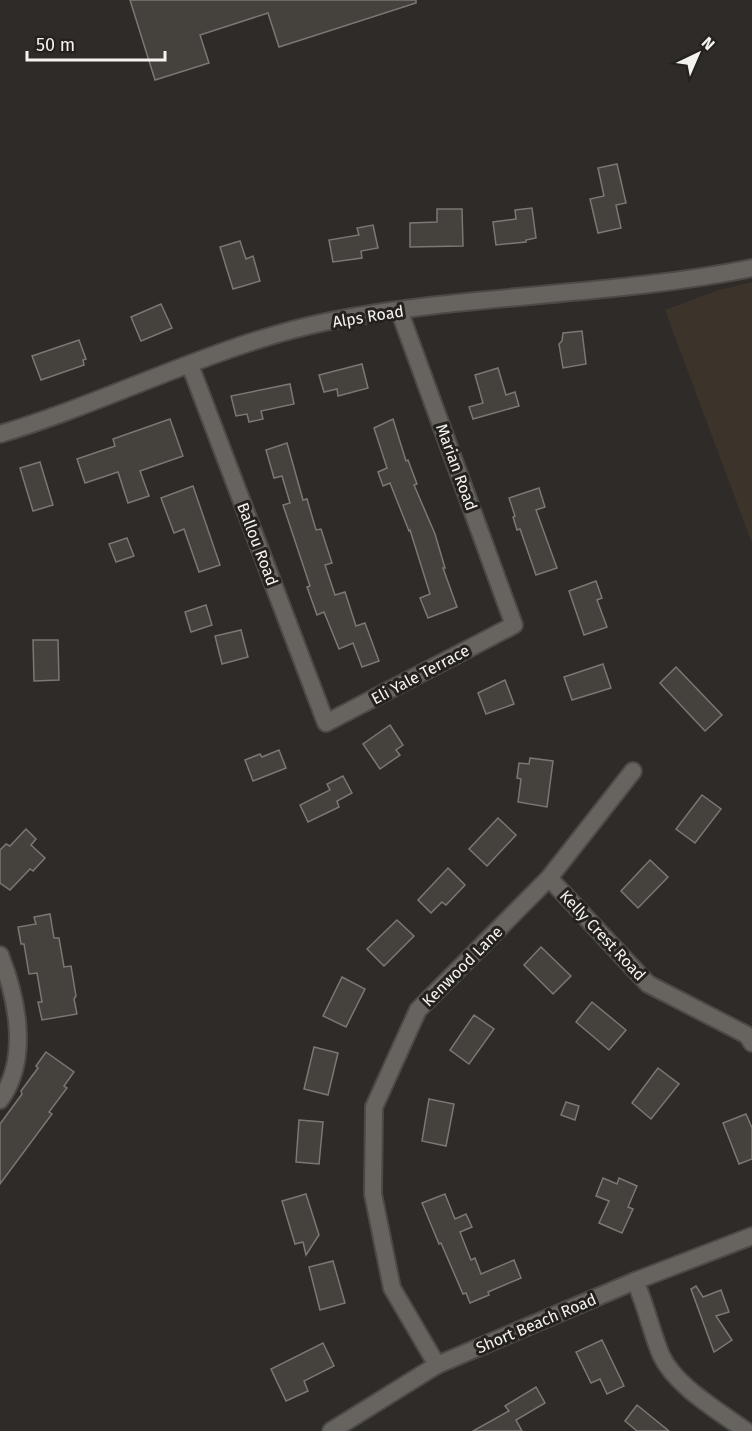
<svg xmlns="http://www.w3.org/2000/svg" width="752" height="1431" viewBox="0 0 752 1431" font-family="'Fira Sans',sans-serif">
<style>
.built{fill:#3c342b}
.building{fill:#45413d;stroke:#7b7773;stroke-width:1.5}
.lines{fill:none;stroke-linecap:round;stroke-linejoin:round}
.minor-casing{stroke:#4c4a47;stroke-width:20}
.tertiary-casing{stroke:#4c4a47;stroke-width:20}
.secondary-casing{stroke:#4c4a47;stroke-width:20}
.minor{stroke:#67635f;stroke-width:16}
.tertiary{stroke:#67635f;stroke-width:16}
.secondary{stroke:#67635f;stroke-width:16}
.labels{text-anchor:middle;stroke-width:6;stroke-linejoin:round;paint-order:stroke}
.street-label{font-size:16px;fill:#f5f3f0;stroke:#25221e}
</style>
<rect width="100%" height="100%" fill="#2f2b28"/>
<!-- built -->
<polygon class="built" points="752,282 752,543 665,310 719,290"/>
<!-- building -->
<g class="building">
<polygon points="130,0 416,0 416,3 279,47 268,13 200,35 209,63 155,80"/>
<polygon points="617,164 626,203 616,205 621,228 598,233 590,199 604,196 598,168"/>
<polygon points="532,208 536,238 526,240 526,242 496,245 493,222 516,219 515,210"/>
<polygon points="437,209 462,209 463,246 410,247 410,223 437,222"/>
<polygon points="373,225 378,248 361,251 362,258 333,262 329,240 359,235 357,228"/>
<polygon points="240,241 246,259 253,256 260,281 233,289 220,247"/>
<polygon points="161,304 172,328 141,341 131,317"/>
<polygon points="582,331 586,364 563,368 559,344 562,341 563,333"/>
<polygon points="79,340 86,359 83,360 84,365 41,380 32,356"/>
<polygon points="362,364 368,388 338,396 337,389 324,392 319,375"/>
<polygon points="498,368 506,395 515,392 519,406 473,419 469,407 483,403 475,375"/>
<polygon points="290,384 294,404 261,411 263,419 249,422 247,414 236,416 231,396"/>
<polygon points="170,419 183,456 140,471 149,496 128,503 118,472 85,483 77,459 115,446 113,439"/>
<polygon points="393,419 406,461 408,460 417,484 414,485 435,534 445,568 443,568 457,607 428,618 420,598 430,594 410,530 409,531 390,483 383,486 378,472 387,468 374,428"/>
<polygon points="287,443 303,500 307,499 316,530 321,529 332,563 325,565 335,595 345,592 356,626 365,623 379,661 362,667 353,643 339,649 324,612 317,615 307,587 310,586 283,505 290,503 282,476 274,478 266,450"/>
<polygon points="40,462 53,505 33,511 20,468"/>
<polygon points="193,486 220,565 199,572 184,529 174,533 161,498"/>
<polygon points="539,488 545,507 536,510 557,568 536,575 520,529 517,530 513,517 515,516 509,498"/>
<polygon points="127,538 134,556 116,562 109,544"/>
<polygon points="596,581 602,598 597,600 607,627 584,635 569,591"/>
<polygon points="206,605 212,625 191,632 185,612"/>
<polygon points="241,630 248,657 222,664 215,636"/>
<polygon points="33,640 58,640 59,680 34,681"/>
<polygon points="603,664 611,688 572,700 564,677"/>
<polygon points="676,667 722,715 705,731 660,683"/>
<polygon points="505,680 514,704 486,714 478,693"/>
<polygon points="390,725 403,745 396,750 400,755 380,769 363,744"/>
<polygon points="279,750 286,768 253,781 245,760 260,754 262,757"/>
<polygon points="530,758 553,761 547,807 518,802 521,779 517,778 519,763 529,764"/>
<polygon points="343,776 352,793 337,801 339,807 308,822 300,805 330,790 327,784"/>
<polygon points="702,795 721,809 695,843 676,829"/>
<polygon points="498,818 516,835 487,866 469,849"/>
<polygon points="26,829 36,839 31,845 45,858 33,871 30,869 10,890 0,883 0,850 6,844 10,846"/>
<polygon points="650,860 668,877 638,908 621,891"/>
<polygon points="448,868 465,885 446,905 442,902 431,913 418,900"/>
<polygon points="50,914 54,938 59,938 64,967 71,966 76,996 74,999 77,1014 42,1020 38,1002 42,1002 37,973 29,974 24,944 21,944 18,927 36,924 34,917"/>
<polygon points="397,920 414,936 384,966 367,949"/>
<polygon points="541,947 571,976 553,994 524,965"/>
<polygon points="342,977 365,989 346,1027 323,1016"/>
<polygon points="592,1002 626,1030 609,1050 576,1022"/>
<polygon points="474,1015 494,1029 469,1064 450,1050"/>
<polygon points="314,1047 338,1053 328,1095 304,1089"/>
<polygon points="46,1052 74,1072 64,1086 67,1088 49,1112 52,1114 0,1184 0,1124 22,1094 21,1091 38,1068 36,1066"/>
<polygon points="658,1068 679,1084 651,1119 632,1103"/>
<polygon points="429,1099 454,1104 446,1146 422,1141"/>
<polygon points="566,1102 579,1106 575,1120 561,1115"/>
<polygon points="746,1114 752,1128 752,1159 739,1164 723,1123"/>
<polygon points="299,1120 323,1122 319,1164 296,1162"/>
<polygon points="603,1178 617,1184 619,1178 637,1186 628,1207 633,1209 622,1233 599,1223 609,1201 596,1196"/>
<polygon points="306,1194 319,1235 306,1255 303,1242 295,1244 282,1201"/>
<polygon points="445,1194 455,1219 466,1214 472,1227 460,1232 471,1260 475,1258 481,1274 514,1260 521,1278 488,1292 489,1295 470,1303 466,1293 463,1294 441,1243 439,1244 422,1203"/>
<polygon points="333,1261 345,1303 320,1310 309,1267"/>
<polygon points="696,1286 703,1297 721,1290 729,1312 716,1316 732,1340 714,1352 691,1289"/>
<polygon points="602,1340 624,1386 607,1394 600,1379 591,1383 576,1352"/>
<polygon points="323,1343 334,1366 304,1381 308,1391 286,1401 271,1369"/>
<polygon points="536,1387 545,1403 516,1420 522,1431 473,1431 509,1411 505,1406"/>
<polygon points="637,1405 669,1431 637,1431 625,1421"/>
</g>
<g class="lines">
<!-- minor casing -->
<g class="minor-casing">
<g id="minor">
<polyline points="190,365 326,723 514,625 399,310"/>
<polyline points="549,878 648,984 747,1035 752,1043"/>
<path d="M 0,955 C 17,998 30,1059 0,1100"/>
<path d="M 635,1281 C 646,1305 651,1331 661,1355 C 675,1386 719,1411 746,1431"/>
<polyline points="437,1365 392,1288 373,1194 374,1107 418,1010 549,878 633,771"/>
</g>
</g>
<!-- tertiary casing -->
<g class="tertiary-casing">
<path id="tertiary" d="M 0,434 C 111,401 216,344 330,321 C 469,294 613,296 752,268"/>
</g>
<!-- secondary casing -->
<g class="secondary-casing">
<polyline id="secondary" points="331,1431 437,1365 635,1281 752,1236"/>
</g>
<!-- minor -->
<use href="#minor" class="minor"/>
<!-- tertiary -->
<use href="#tertiary" class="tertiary"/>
<!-- secondary -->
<use href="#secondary" class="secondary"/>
</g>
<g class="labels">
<!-- street labels -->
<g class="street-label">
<text transform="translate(368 316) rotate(-9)" y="6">Alps Road</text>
<text transform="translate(457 467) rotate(70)" y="6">Marian Road</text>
<text transform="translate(258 544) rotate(69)" y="6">Ballou Road</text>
<text transform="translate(420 674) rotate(-28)" y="6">Eli Yale Terrace</text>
<text transform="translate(603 935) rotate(47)" y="6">Kelly Crest Road</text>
<text transform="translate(462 966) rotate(-45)" y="6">Kenwood Lane</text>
<text transform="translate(536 1323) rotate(-23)" y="6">Short Beach Road</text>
</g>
</g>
<!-- north arrow -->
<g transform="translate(698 54) rotate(44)" stroke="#25221e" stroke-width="4.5" paint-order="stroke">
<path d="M0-4.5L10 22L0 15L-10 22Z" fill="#f5f3f0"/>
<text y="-9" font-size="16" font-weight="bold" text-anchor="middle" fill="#f5f3f0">N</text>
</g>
<!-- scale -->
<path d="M27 51v9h138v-9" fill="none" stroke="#f5f3f0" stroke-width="3"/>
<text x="36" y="51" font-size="18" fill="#f5f3f0" stroke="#25221e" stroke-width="4.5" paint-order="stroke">50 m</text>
</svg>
